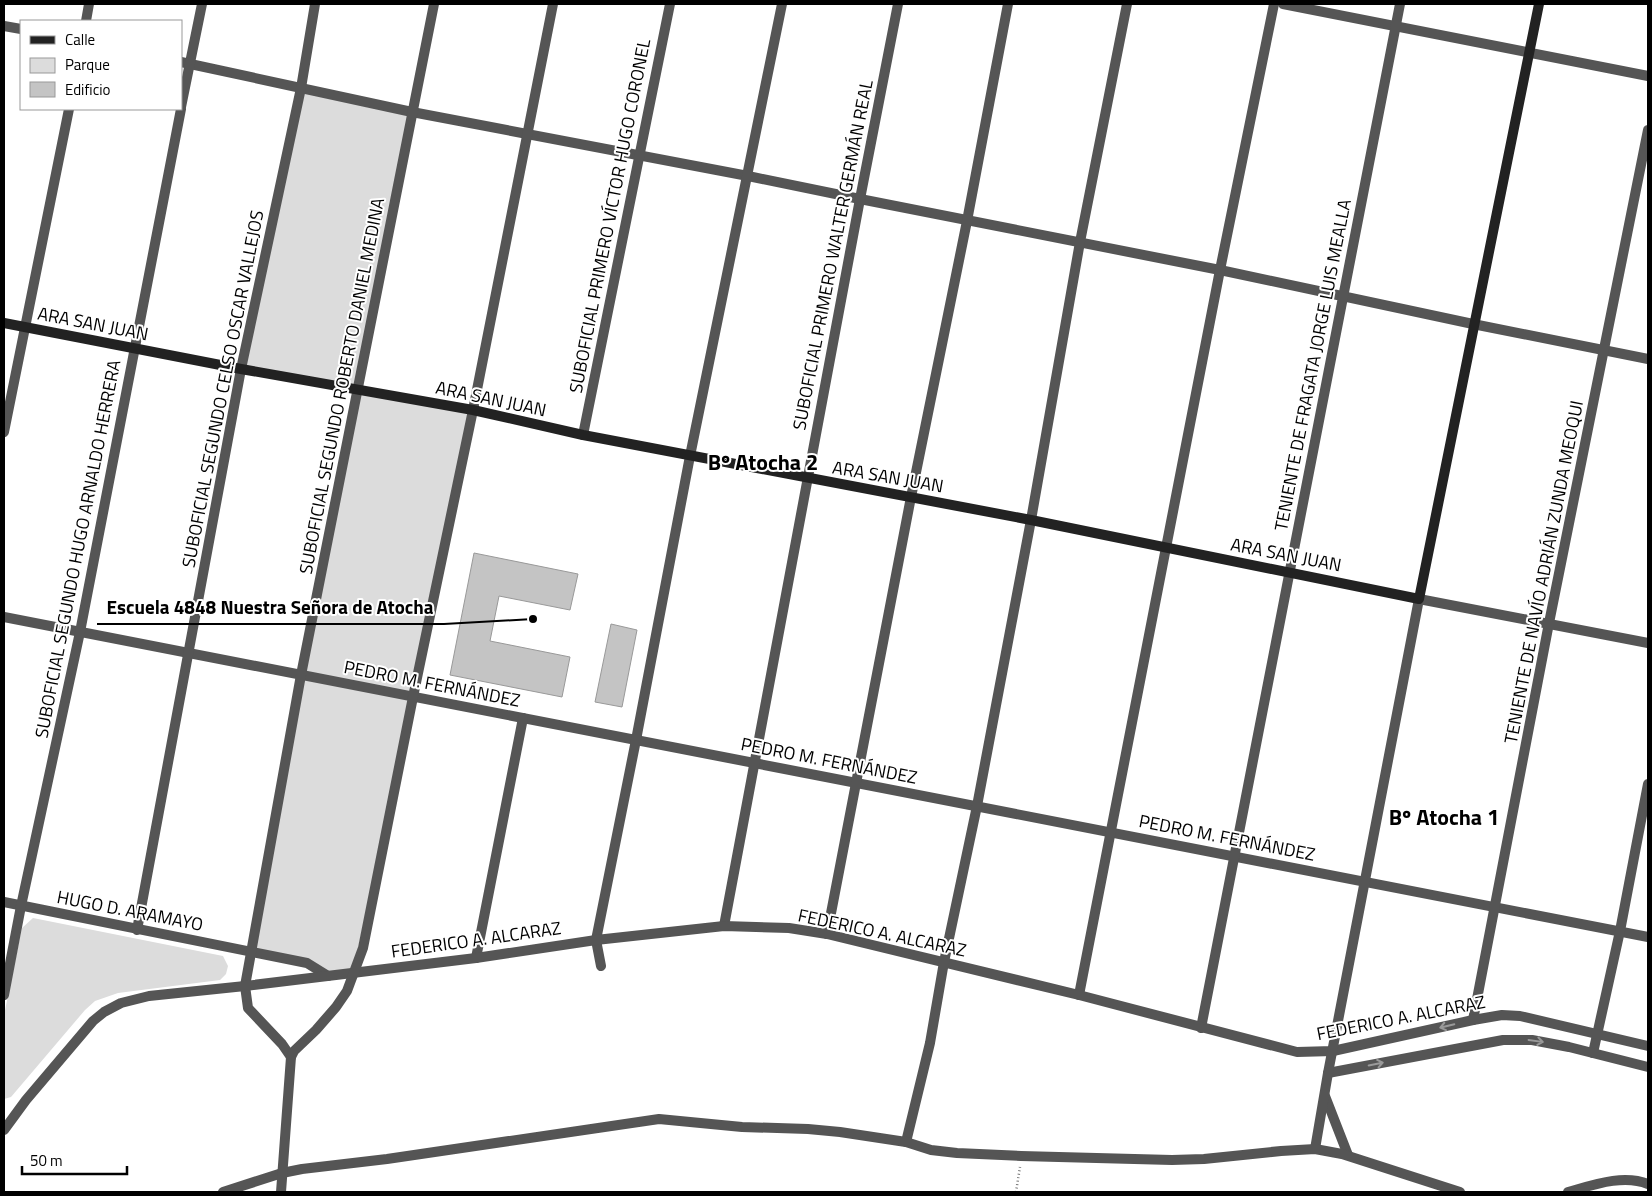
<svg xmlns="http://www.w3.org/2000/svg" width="1652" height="1196" viewBox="0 0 1652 1196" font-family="'Titillium Web',sans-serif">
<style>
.green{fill:#dcdcdc}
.building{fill:#c4c4c4;stroke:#999}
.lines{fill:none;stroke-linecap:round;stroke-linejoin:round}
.path{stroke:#777;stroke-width:2.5;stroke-dasharray:1 2.5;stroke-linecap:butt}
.street{stroke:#555;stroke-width:10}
.secondary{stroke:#222;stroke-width:10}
.oneway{stroke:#999}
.labels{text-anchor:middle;stroke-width:4;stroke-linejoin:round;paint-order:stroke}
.street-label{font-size:18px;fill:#000;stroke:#fff}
.district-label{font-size:22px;font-weight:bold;fill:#000;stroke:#fff}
.leader{fill:none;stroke:#000;stroke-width:2}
.callout-dot{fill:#000;stroke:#fff;stroke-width:2}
.callout-label{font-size:19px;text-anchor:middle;font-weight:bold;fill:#000;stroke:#fff;stroke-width:4;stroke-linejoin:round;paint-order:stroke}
</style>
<rect width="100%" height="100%" fill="#fff"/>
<!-- green -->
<g class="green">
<polygon points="302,90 410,113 358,388 243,368"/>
<polygon points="358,390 473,410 353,972 328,976 307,963 251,951"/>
<polygon points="33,918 223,956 228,966 226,974 220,980 118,993 95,1001 85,1010 11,1097 4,1099 4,1015 22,928"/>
</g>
<!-- building -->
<g class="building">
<polygon points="474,553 578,574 570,610 499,596 490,641 570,657 562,697 450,675"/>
<polygon points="611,624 637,630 622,707 595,702"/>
</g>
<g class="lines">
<!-- path -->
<polyline class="path" points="1016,1192 1020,1167"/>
<!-- street -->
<g class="street">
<polyline points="1283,4 1648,76"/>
<polyline points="86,21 89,4"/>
<polyline points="4,26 21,29"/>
<polyline points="181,62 412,112 748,176 860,199 1220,270 1473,324 1648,359"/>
<polyline points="181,107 202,4"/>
<polyline points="4,432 69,109"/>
<polyline points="583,435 670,4"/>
<polyline points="4,617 1648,937"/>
<polyline points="4,902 307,963 328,976"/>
<polyline points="724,926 860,199 898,4"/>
<polyline points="137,930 241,369 301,88 315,4"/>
<polyline points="827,934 911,497 967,221 1008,4"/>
<polyline points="476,958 523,718"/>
<polyline points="601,966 596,940 636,740 690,456 782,4"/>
<polyline points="4,995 21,906 80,632 181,109"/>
<polyline points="1079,995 1220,270 1274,4"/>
<polyline points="1473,1020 1549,623 1648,130"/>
<polyline points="1201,1028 1400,4"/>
<polyline points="1593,1053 1620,931 1648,784"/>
<polyline points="291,1057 282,1044 248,1008 245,986 301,675 434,4"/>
<polyline points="1328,1073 1503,1040 1532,1040 1569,1047 1648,1067"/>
<polyline points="1325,1096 1348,1155"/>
<polyline points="4,1130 26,1100 93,1021 104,1012 121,1003 149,996 245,986 476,958 596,940 724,926 789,928 827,934 1079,995 1297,1052 1333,1051 1473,1020 1502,1015 1520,1016 1648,1046"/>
<polyline points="906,1142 930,1043 944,962 977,806 1031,520 1080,242 1127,4"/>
<polyline points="1315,1149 1328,1073 1419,599 1648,643"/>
<polyline points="223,1192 282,1173 302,1169 387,1159 659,1119 742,1127 808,1129 840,1132 906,1142 931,1150 957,1153 1021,1156 1172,1160 1204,1159 1281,1151 1315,1149 1342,1154 1460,1192"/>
<polyline points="281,1192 291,1057 294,1051 316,1030 336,1007 347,991 363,948 413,697 473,410 553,4"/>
<path d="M 1568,1192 C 1593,1185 1623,1174 1648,1184"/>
</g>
<!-- secondary -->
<polyline class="secondary" points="4,323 241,369 473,410 583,435 1031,520 1419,599 1539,4"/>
</g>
<!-- one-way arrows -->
<defs><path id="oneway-shaft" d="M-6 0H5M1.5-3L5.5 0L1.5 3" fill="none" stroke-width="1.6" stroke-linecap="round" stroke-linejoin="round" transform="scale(1.25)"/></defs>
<g class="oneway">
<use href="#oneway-shaft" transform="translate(1447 1026) rotate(167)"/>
<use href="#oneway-shaft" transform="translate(1536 1041) rotate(8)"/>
<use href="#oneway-shaft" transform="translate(1376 1064) rotate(-11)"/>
</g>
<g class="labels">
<!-- street labels -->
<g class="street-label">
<text transform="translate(610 216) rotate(-79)" y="6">SUBOFICIAL PRIMERO VÍCTOR HUGO CORONEL</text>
<text transform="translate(833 255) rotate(-79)" y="6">SUBOFICIAL PRIMERO WALTER GERMÁN REAL</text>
<text transform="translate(93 324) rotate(11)" y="6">ARA SAN JUAN</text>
<text transform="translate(1313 365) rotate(-79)" y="6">TENIENTE DE FRAGATA JORGE LUIS MEALLA</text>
<text transform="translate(342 386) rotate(-79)" y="6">SUBOFICIAL SEGUNDO ROBERTO DANIEL MEDINA</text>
<text transform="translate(223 389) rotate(-79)" y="6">SUBOFICIAL SEGUNDO CELSO OSCAR VALLEJOS</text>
<text transform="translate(491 399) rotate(12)" y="6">ARA SAN JUAN</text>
<text transform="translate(888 477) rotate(10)" y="6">ARA SAN JUAN</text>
<text transform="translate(78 549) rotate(-79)" y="6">SUBOFICIAL SEGUNDO HUGO ARNALDO HERRERA</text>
<text transform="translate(1286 555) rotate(11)" y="6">ARA SAN JUAN</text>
<text transform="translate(1544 572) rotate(-79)" y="6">TENIENTE DE NAVÍO ADRIÁN ZUNDA MEOQUI</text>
<text transform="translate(432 684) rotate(11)" y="6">PEDRO M. FERNÁNDEZ</text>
<text transform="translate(829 761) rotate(11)" y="6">PEDRO M. FERNÁNDEZ</text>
<text transform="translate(1227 838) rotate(11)" y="6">PEDRO M. FERNÁNDEZ</text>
<text transform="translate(130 911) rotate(11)" y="6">HUGO D. ARAMAYO</text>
<text transform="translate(882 933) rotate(12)" y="6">FEDERICO A. ALCARAZ</text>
<text transform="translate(476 940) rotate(-8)" y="6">FEDERICO A. ALCARAZ</text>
<text transform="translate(1401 1018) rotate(-11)" y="6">FEDERICO A. ALCARAZ</text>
</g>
<!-- district labels -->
<g class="district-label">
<text x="763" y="470">Bº Atocha 2</text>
<text x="1444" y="825">Bº Atocha 1</text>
</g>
</g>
<!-- callouts -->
<path class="leader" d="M533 619L444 624H97"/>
<circle class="callout-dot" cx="533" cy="619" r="5"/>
<g class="callout-label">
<text x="270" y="614">Escuela 4848 Nuestra Señora de Atocha</text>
</g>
<!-- border -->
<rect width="1652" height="1196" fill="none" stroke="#000000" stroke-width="10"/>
<!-- legend -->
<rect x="20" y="20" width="162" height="90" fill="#ffffff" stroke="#999999"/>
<rect x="30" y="36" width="25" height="8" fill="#222222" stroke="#999999"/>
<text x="65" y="45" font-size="15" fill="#000000">Calle</text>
<rect x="30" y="58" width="25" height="15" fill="#dcdcdc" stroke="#999999"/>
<text x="65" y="70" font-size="15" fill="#000000">Parque</text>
<rect x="30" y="82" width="25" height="15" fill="#c4c4c4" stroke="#999999"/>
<text x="65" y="95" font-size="15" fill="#000000">Edificio</text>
<!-- scale -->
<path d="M22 1166v8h105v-8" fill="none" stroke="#000000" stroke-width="2.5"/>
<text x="30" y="1166" font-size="15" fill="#000000" stroke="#ffffff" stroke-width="4" paint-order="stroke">50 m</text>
</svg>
